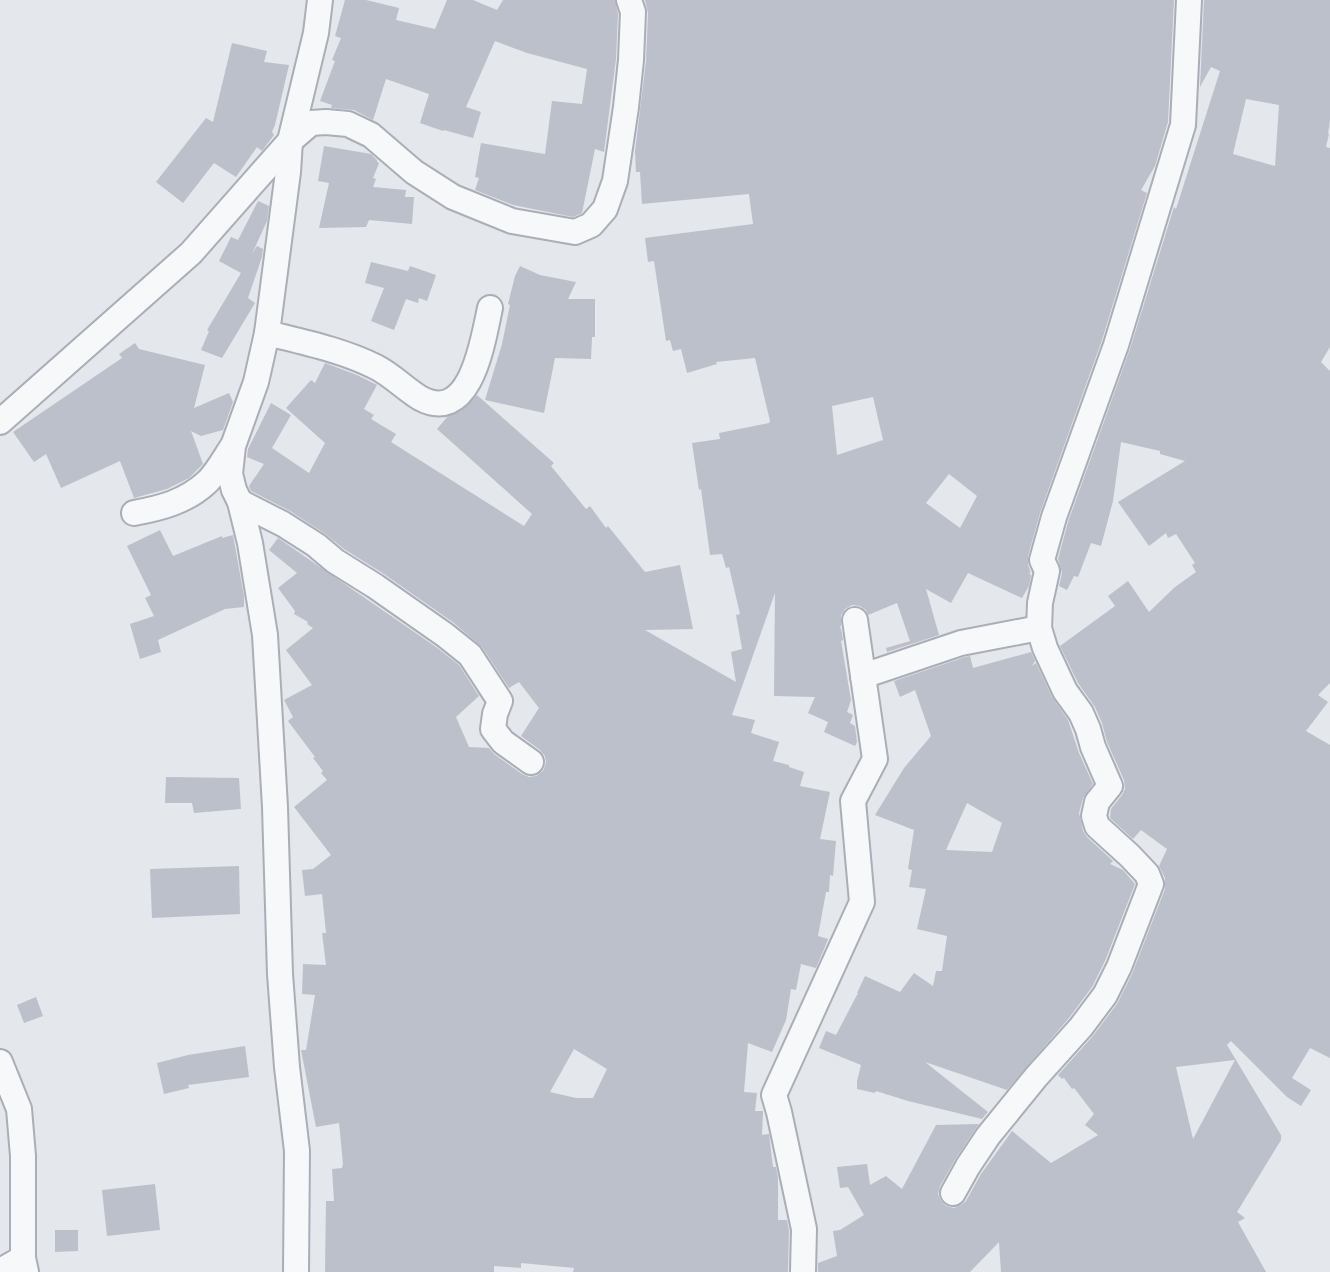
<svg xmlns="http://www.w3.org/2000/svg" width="1330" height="1272" viewBox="0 0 1330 1272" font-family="'DM Sans',sans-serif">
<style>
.building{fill:#bbc0ca;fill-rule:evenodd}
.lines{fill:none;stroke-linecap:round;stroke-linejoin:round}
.minor-casing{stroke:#a9aeb7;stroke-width:28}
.minor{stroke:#f7f8fa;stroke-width:24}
</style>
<rect width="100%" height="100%" fill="#e4e7ec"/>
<!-- building -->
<g class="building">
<polygon points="345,0 366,0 399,8 396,20 435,29 447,0 473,0 497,10 503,0 615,0 618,14 616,59 604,152 595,149 582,213 573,217 513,205 475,190 479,178 475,177 481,143 545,154 552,101 582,104 587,69 527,53 495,41 466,107 481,112 473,138 444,130 443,131 420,123 429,94 386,79 373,120 354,110 331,108 332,105 320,101 335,61 332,60 341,38 335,36"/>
<path d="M 645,0 L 1174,0 L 1168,122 L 1155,166 L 1141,190 L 1147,193 L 1102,340 L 1040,513 L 1028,556 L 1028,565 L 1031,573 L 1029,572 L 1031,576 L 1029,586 L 1022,598 L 968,573 L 951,603 L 926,589 L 939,635 L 887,652 L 886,648 L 910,641 L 897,603 L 868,615 L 866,610 L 860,606 L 852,605 L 845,609 L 841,615 L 841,626 L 840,626 L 842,633 L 843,640 L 841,641 L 851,700 L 847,712 L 853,715 L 850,723 L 855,726 L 857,742 L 855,746 L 824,732 L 828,722 L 808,713 L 815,697 L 774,696 L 775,593 L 732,715 L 755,720 L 751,733 L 779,742 L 773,761 L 789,765 L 789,767 L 804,772 L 800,786 L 830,792 L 820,839 L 836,841 L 833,876 L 830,875 L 829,892 L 826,892 L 818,936 L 828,939 L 827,942 L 816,968 L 801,964 L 796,990 L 791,989 L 786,1020 L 772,1052 L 748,1043 L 744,1092 L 757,1093 L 755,1111 L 763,1111 L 762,1135 L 769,1134 L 773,1167 L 776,1167 L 778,1178 L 778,1220 L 787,1220 L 789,1230 L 788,1272 L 573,1272 L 574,1268 L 521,1263 L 521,1268 L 494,1266 L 494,1272 L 325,1272 L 326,1201 L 334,1201 L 332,1169 L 342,1168 L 343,1164 L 339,1123 L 316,1127 L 301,1050 L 306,1050 L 315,995 L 302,994 L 303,964 L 326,965 L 322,933 L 326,933 L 322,894 L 305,896 L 302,870 L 313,869 L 331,855 L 294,807 L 327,780 L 321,773 L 323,771 L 313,758 L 315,757 L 288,721 L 293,717 L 284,700 L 312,685 L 286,650 L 313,628 L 307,624 L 308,622 L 294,614 L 295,611 L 278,588 L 297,573 L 269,550 L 278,538 L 436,647 L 459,665 L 479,696 L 456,717 L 469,747 L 489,748 L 494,754 L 522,774 L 529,777 L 536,776 L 543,771 L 546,763 L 545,756 L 540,750 L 521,736 L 539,708 L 519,682 L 509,688 L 482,647 L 454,623 L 384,574 L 344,549 L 324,533 L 290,511 L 251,491 L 249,486 L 264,464 L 247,457 L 248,449 L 271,403 L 291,415 L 272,448 L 309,473 L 325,443 L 286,408 L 311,380 L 315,383 L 325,363 L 357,375 L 377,385 L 364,409 L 374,415 L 371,419 L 396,434 L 391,442 L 524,526 L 532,514 L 437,429 L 448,416 L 461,411 L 477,395 L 554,463 L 551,466 L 586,509 L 590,506 L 606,528 L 608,526 L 645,572 L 680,565 L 693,629 L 645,630 L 736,682 L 731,652 L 742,649 L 736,615 L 740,614 L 729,567 L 726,568 L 722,554 L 710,555 L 701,489 L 699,490 L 692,443 L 720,439 L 719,433 L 769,423 L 770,421 L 755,358 L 716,362 L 717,364 L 687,373 L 681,349 L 673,351 L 670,340 L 666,341 L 654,261 L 648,262 L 645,238 L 753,224 L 749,194 L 642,204 L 640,172 L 636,172 L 635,151 L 646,61 L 648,13 ZM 873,397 L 883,440 L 837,455 L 832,406 ZM 949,474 L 977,496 L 960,528 L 926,503 ZM 574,1049 L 607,1069 L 593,1098 L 576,1098 L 550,1092 Z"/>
<path d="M 1204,0 L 1330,0 L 1330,120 L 1328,134 L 1329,134 L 1326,147 L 1330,148 L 1330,347 L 1321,362 L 1330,371 L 1330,683 L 1318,695 L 1328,702 L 1306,731 L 1330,745 L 1330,1058 L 1310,1048 L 1292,1078 L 1311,1090 L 1301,1106 L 1287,1097 L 1231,1041 L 1227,1045 L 1281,1135 L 1281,1140 L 1237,1212 L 1245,1218 L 1238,1222 L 1266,1272 L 1001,1272 L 999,1242 L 970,1272 L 818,1272 L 818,1263 L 837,1256 L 833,1231 L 840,1230 L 864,1215 L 848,1187 L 840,1188 L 837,1167 L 867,1164 L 870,1185 L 886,1176 L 902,1189 L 936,1125 L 979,1124 L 956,1158 L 940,1186 L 938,1194 L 941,1201 L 946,1206 L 954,1208 L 961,1205 L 966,1201 L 981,1174 L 1012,1131 L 1051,1163 L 1098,1135 L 1085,1125 L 1094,1114 L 1074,1088 L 1072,1089 L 1064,1078 L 1062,1079 L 1058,1075 L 1092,1037 L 1117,1004 L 1132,974 L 1165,889 L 1165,878 L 1159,866 L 1167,849 L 1141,830 L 1133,839 L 1110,818 L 1111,809 L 1122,795 L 1125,789 L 1124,780 L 1107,742 L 1102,723 L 1095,707 L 1078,683 L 1060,646 L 1115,606 L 1108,596 L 1128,581 L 1149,612 L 1175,587 L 1196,572 L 1192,565 L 1195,563 L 1176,534 L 1168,538 L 1166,533 L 1149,546 L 1118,502 L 1185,461 L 1160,454 L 1160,451 L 1121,442 L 1113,501 L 1101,546 L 1091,543 L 1078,577 L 1074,576 L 1067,590 L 1059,586 L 1062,573 L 1058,559 L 1068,522 L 1130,349 L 1174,207 L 1176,209 L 1220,71 L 1211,67 L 1200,87 ZM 1246,99 L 1279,105 L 1275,166 L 1233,154 ZM 1235,1060 L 1193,1139 L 1176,1067 Z"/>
<polygon points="232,43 267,51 264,62 289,65 275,125 272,132 274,135 262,151 257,147 236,177 214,163 183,203 156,182 206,118 213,122"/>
<polygon points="324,146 371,154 377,160 377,162 379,163 373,178 376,179 373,187 406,190 405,197 414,197 412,224 369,220 366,227 319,228 329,183 318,181"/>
<polygon points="258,201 269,206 267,221 252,254 257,246 263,249 262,257 248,298 255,303 222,358 201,350 209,331 207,330 241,273 219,261 231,237 238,240"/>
<polygon points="371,262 408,271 410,266 436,275 427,301 419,298 418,303 406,299 394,330 371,321 384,288 365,283"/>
<polygon points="520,266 540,275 576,282 568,299 595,299 595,337 592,337 591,359 555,358 544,413 485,400 502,344 510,305 508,304 515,276"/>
<polygon points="135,343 139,349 205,365 194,408 229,393 233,402 223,430 201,436 191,431 203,464 189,478 167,489 134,498 120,461 61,488 46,454 34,462 13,432 122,358 119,354"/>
<polygon points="160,530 173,556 222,536 222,538 233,535 244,596 244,607 225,609 158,640 161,652 140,659 130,624 154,616 145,598 151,595 127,546"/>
<path d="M 1031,652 L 1035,661 L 1032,666 L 1036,663 L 1052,697 L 1068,720 L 1079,753 L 1093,784 L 1083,798 L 1079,813 L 1083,831 L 1087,837 L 1113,861 L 1110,864 L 1123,870 L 1135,884 L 1105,961 L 1092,987 L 1069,1018 L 1007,1090 L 925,1062 L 988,1112 L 982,1119 L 908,1101 L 876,1091 L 875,1093 L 857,1089 L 857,1081 L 861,1065 L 819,1048 L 826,1031 L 836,1035 L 858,993 L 857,993 L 865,976 L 900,992 L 914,973 L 933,986 L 936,971 L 942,971 L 947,936 L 917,929 L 926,889 L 909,887 L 912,870 L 908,869 L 914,830 L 875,815 L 904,768 L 931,736 L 915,690 L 900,697 L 894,681 L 965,657 L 970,656 L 973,668 ZM 967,803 L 1002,823 L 992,852 L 946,850 Z"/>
<polygon points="166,777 239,778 241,809 194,813 192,803 165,803"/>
<polygon points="239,866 240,914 152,918 150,869"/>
<polygon points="36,997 43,1016 24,1023 17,1005"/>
<polygon points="245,1046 249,1077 188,1085 189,1088 164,1094 157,1063 188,1055"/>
<polygon points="155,1184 160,1230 107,1236 102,1190"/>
<polygon points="55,1230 78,1230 78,1251 55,1252"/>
</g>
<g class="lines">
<!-- minor casing -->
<g class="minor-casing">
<g id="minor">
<path d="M 267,333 C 303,342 342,350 376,367 C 392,375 405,389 420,398 C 471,426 483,340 490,308"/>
<polyline points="0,422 191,253 290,141 311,123 326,122 348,124 371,135 414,172 453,197 512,221 575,232 591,225 605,209 615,181 626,107 631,60 633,12 629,0"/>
<polyline points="240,502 283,524 316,545 335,561 375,586 445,635 470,655 500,701 495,714 493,729 503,742 531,762"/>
<path d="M 134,513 C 161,508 185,502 206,483 C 216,474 224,459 232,447"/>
<polyline points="863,676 961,643 1039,628"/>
<polyline points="0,1062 19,1109 23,1156 23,1258 26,1272"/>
<polyline points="953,1193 968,1166 988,1136 1036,1077 1081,1027 1105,995 1119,967 1151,884 1147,874 1130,856 1097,826 1094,816 1097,802 1110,786 1093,747 1088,729 1081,713 1065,691 1045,648 1039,628 1040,603 1047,571 1042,560 1054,517 1116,345 1183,125 1189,0"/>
<polyline points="0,1271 23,1258"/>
<polyline points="296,1272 297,1151 287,1067 280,974 275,807 265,635 250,543 240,502 234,490 230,474 233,446 256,382 267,333 288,172 290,141 316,33 320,0"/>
<polyline points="803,1272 804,1229 779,1112 774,1095 862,902 853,801 875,759 855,620"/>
</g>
</g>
<!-- minor -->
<use href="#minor" class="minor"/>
</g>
</svg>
